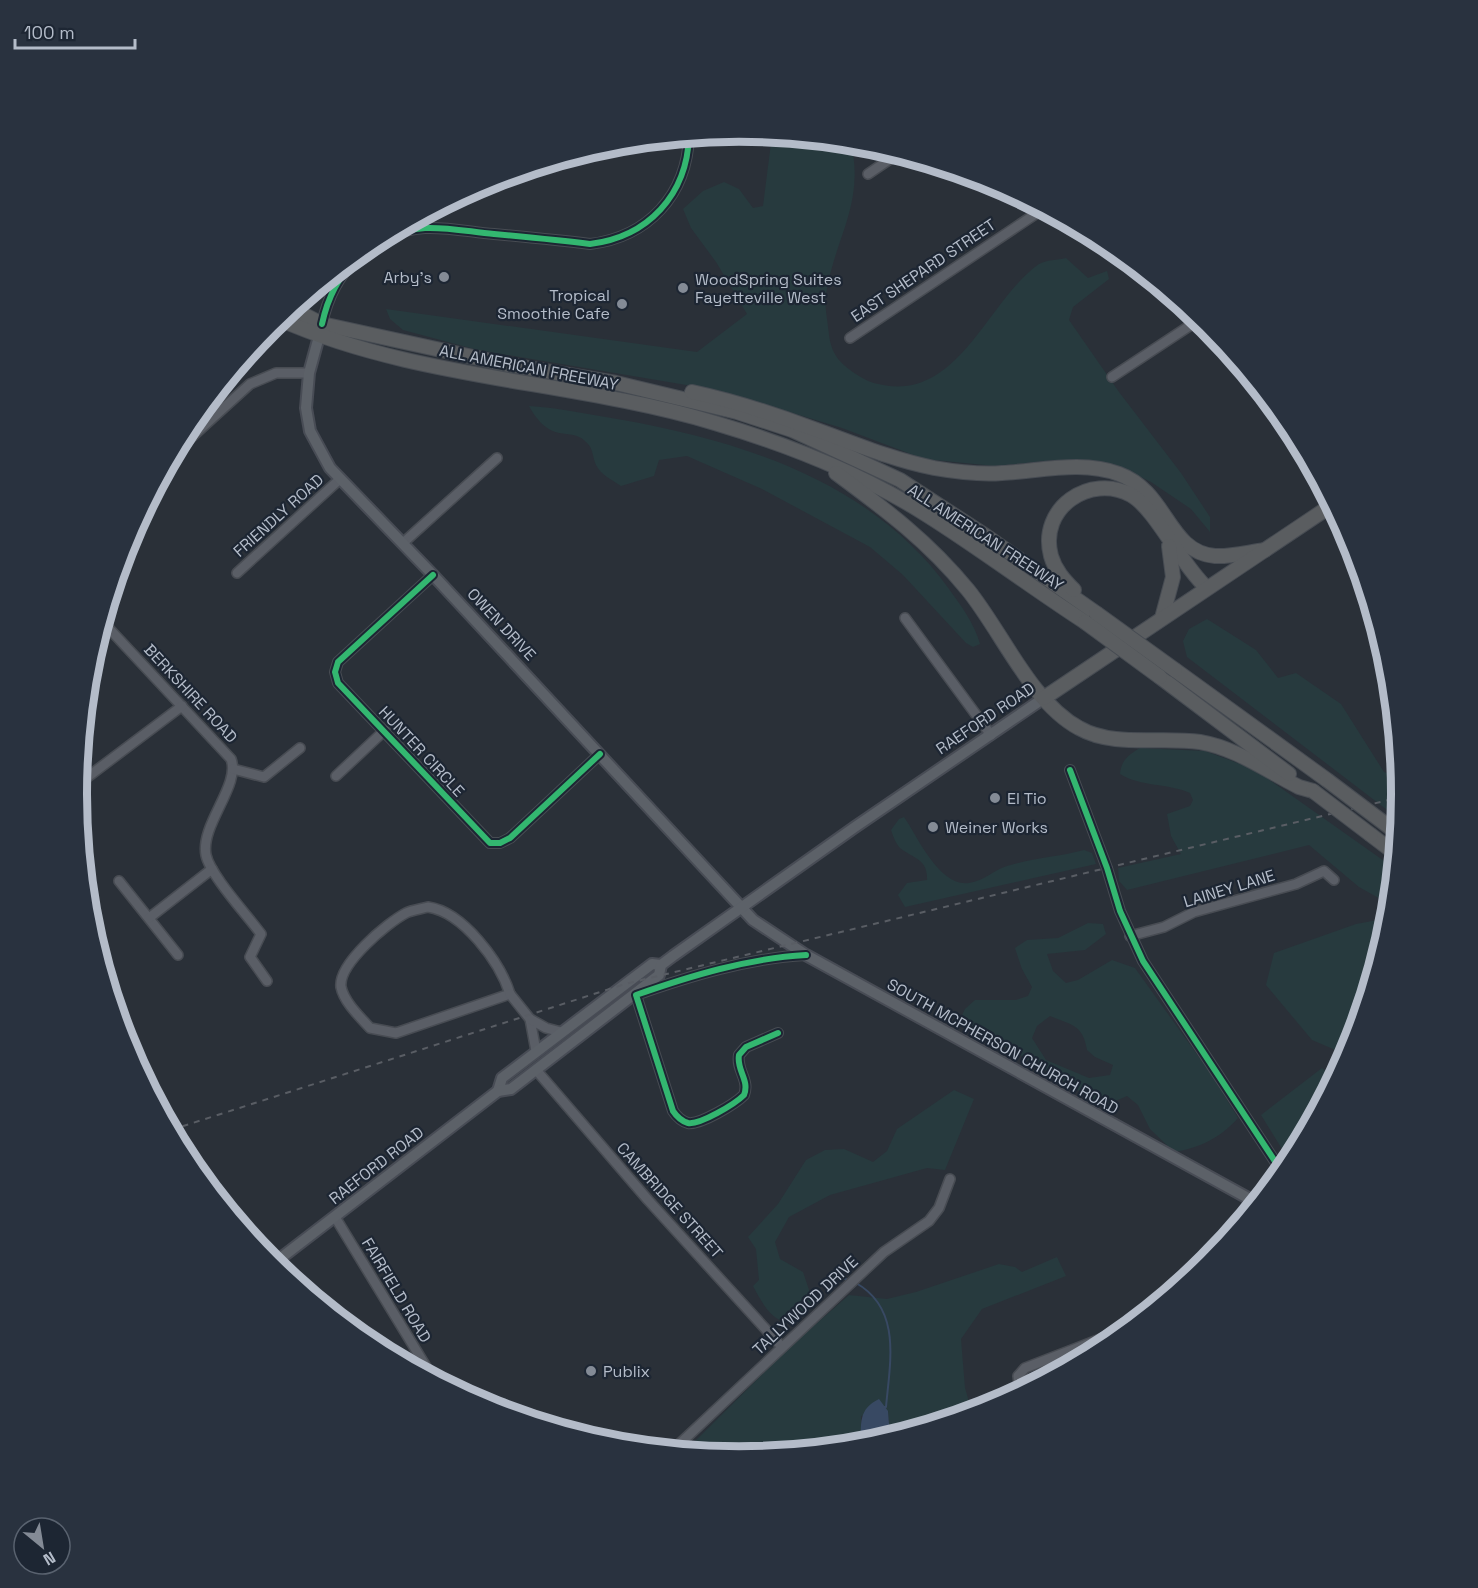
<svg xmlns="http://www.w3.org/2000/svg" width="1478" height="1588" viewBox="0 0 1478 1588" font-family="'Space Grotesk',sans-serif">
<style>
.green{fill:#273a3e;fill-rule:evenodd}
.water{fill:#384963}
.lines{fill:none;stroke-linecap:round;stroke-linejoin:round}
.stream{stroke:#384963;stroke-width:2}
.minor-casing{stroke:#484c53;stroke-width:12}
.major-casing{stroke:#484c55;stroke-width:14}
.highway-casing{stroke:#474c53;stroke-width:16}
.minor{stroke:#5a5e66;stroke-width:9}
.major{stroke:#5c6168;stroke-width:10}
.highway{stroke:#5a5d60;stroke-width:14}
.rail{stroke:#595d64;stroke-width:2;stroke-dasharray:6 6;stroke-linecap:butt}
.highway-bridge-casing{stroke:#474c53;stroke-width:16;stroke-linecap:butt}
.highway-bridge{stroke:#5a5d60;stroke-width:14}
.cycleway-casing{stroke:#1d2633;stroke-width:10}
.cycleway{stroke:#33b770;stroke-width:6}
.poi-dot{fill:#848b96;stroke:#1d2633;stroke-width:2}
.labels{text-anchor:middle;stroke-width:4.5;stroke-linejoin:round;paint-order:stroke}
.street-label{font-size:16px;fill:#b4bcc9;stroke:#1d2633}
.poi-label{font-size:16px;fill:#b4bcc9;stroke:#1d2633;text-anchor:start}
.rim{fill:none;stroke:#b4bcc9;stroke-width:8}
</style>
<rect width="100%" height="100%" fill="#2a3038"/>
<!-- green -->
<g class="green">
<path d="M 772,135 L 851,143 C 865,204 835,237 826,294 C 824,306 828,322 829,335 C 832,357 842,365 859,376 C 870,383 877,384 889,386 C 961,394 989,299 1039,264 C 1046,260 1058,260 1066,258 L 1088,278 L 1107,271 L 1109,279 L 1073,307 L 1069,320 L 1119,392 L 1181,473 L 1210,517 L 1210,532 L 1191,509 L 1151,482 L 1114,464 L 1055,460 L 995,466 L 924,459 L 842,428 L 716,390 L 478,350 L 403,330 L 390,319 L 386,309 L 697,352 L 747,314 L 716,262 L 691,228 L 683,209 L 703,191 L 724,182 L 739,189 L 753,208 L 763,206 Z"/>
<path d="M 529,406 C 561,408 592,415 623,420 C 746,442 874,484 949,589 C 962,607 974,623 980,644 L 973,647 L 966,643 L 903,575 L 870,547 L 762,489 L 687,456 L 659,460 L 654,476 L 621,486 C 612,480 601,475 596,465 C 593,459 593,449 588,444 C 572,424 552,448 529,406 Z"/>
<polygon points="1207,619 1256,650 1278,678 1296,673 1341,704 1384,772 1400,777 1399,819 1187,657 1183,641 1189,629"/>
<path d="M 1140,748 L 1205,751 L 1243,765 L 1267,778 L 1394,868 L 1391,905 L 1359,887 L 1309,845 L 1127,890 L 1119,881 L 1118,868 L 1181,854 L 1171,836 L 1167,814 L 1190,806 L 1193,800 L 1190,793 C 1168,783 1141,787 1120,774 C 1121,761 1128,755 1140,748 Z"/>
<path d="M 904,817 C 918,837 939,887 969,883 C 984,881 994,870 1007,866 C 1032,858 1058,857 1084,850 L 1092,853 L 1096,864 L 905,907 L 898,895 L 907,883 L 927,880 C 928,859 914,859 900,848 C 896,844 893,836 891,830 L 899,819 Z"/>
<polygon points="1383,919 1389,924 1351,1048 1347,1055 1312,1040 1266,985 1274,953 1356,924"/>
<path d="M 1088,923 L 1103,924 L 1106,934 L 1085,950 L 1047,954 L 1053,971 L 1066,983 L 1078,980 L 1112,960 L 1135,968 L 1211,1074 L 1238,1118 C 1220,1138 1200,1148 1174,1152 L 1150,1129 L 1138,1105 L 1127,1096 L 1111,1103 L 1099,1103 L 960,1019 L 965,1009 L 975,1000 L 1016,1000 L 1028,996 L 1032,987 L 1022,969 L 1015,948 L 1027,940 L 1058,938 ZM 1050,1016 C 1071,1025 1083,1024 1087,1050 L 1095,1057 L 1113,1065 L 1110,1075 L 1089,1078 L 1046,1060 L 1032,1038 L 1037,1026 Z"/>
<polygon points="1322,1068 1334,1079 1290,1162 1261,1115"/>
<path d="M 954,1090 L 974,1099 L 945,1170 L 927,1168 L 830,1195 L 789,1217 L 775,1242 L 780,1259 L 803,1272 L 813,1302 C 786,1339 769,1317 753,1286 L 759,1280 L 756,1249 L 748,1237 L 778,1204 L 806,1160 L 825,1150 L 844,1149 L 873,1162 L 887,1151 L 897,1129 Z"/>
<polygon points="1057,1257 1066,1276 982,1309 961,1339 965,1388 972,1412 890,1437 888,1411 861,1416 861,1445 739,1456 685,1451 792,1345 849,1295 887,1299 916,1292 999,1264 1015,1267 1022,1272"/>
</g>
<!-- water -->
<path class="water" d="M 879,1399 L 888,1411 L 890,1437 L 861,1445 C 861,1424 858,1409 879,1399 Z"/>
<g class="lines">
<!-- stream -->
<g class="stream">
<polyline points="837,1275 850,1281"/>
<path d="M 856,1283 C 902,1309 890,1362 886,1407 L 884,1407"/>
</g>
<!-- minor casing -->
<g class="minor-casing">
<g id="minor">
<polyline points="868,174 899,153"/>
<path d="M 322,324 C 333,272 370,232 425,228 C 448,227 471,232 494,234 C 526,237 558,240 590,244 C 648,237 687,195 689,136"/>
<polyline points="850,338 1043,209"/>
<polyline points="1112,377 1200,319"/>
<polyline points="173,454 250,384 276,373 309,373"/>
<polyline points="403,543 497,458"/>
<polyline points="237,573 340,479"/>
<polyline points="433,575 338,662 335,672 338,683 490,843 500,843 510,838 600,754"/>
<polyline points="905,618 991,735"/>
<path d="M 102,621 L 231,759 C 241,785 200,825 206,855 C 210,875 248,916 261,934 L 250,957 L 267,981"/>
<polyline points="233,769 264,777 300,748"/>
<polyline points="1070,770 1107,868 1120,911 1143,961 1282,1172"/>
<polyline points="336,776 385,730"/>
<polyline points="77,785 182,706"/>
<polyline points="119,881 178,955"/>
<path d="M 428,907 C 463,912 500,962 510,994 L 396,1033 L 370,1028 C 360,1017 344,1002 341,987 C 338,964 387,923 406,913 C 412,910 421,909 428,907 Z"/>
<polyline points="149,918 212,869"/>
<polyline points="1130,936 1164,927 1194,912 1296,884 1324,871 1334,880"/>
<polyline points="510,994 530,1019 536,1051"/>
<polyline points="530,1019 546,1028 561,1032"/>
<path d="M 778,1033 L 746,1047 L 739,1055 C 736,1070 750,1080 744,1095 C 735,1104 700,1125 688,1123 C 681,1121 677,1117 673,1111 L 636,995 C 690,976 749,958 806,955"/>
<polyline points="537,1071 648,1200 782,1347"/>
<polyline points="335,1217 433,1378"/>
<polyline points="1020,1391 1018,1376 1025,1368 1126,1329"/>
<polyline points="673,1450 884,1252 929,1221 939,1208 950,1179"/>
</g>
</g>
<!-- major casing -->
<g class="major-casing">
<g id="major">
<polyline points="321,329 309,373 306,408 310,431 330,468 433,575 753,920 806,955 1257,1203"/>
<polyline points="498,1091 502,1078 652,964 661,965"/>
<polyline points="273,1264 498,1091 511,1089 659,975 661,965 673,956 855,827 1044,698"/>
</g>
</g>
<!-- highway casing -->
<g class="highway-casing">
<g id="highway">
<polyline points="291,308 322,324 505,364 616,383 737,412 792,430 900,480 986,536 1096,613"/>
<path d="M 279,319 C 417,380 571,380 715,423 C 789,445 861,473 927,515 C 981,549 1031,587 1085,622"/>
<path d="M 692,392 C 734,401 774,414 814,429 C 853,443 893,460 934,468 C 957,472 979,475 1002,473 C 1040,471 1083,460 1119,474 C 1168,492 1167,552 1215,556 C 1230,557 1249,552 1265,550"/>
<path d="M 836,473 C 886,510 928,541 968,590 C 1002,632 1031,702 1079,728 C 1114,748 1161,736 1200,742 C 1236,748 1267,771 1299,787 L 1313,791"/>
<path d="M 1074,590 C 1064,580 1055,570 1051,556 C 1038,508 1090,473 1131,495 C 1155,508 1182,566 1207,588"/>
<polyline points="1162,618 1173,577 1169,546"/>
<polyline points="1175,670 1327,780"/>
<polyline points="1160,677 1289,774"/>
<polyline points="1044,698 1332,505"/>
<polyline points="1371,835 1396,854"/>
</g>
</g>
<!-- minor -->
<use href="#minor" class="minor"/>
<!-- major -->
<use href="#major" class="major"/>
<!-- highway -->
<use href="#highway" class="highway"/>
<!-- rail -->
<polyline class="rail" points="171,1130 625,984 1401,797"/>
<!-- highway-bridge casing -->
<g class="highway-bridge-casing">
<g id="highway-bridge">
<polyline points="1096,613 1175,670"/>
<polyline points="1085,622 1160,677"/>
<polyline points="1327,780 1392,829"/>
<polyline points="1313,791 1371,835"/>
</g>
</g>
<!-- highway-bridge -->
<use href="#highway-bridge" class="highway-bridge"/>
<!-- cycleway casing -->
<g class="cycleway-casing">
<g id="cycleway">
<path d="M 322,324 C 333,272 370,232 425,228 C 448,227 471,232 494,234 C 526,237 558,240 590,244 C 648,237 687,195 689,136"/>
<polyline points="433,575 338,662 335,672 338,683 490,843 500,843 510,838 600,754"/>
<polyline points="1070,770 1107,868 1120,911 1143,961 1282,1172"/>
<path d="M 778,1033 L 746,1047 L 739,1055 C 736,1070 750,1080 744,1095 C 735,1104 700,1125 688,1123 C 681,1121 677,1117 673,1111 L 636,995 C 690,976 749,958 806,955"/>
</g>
</g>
<!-- cycleway -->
<use href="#cycleway" class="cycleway"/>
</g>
<!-- markers -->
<g class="poi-dot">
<circle cx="444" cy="277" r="6"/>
<circle cx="683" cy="288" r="6"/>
<circle cx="622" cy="304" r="6"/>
<circle cx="995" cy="798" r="6"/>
<circle cx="933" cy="827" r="6"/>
<circle cx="591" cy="1371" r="6"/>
</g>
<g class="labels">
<!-- street labels -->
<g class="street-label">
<text transform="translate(923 270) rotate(-34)" y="6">EAST SHEPARD STREET</text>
<text transform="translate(529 367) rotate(11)" y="6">ALL AMERICAN FREEWAY</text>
<text transform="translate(278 515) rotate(-42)" y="6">FRIENDLY ROAD</text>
<text transform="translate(986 537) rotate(33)" y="6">ALL AMERICAN FREEWAY</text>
<text transform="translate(502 624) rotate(47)" y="6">OWEN DRIVE</text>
<text transform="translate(191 693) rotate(47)" y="6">BERKSHIRE ROAD</text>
<text transform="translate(985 718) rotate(-34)" y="6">RAEFORD ROAD</text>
<text transform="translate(422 751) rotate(47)" y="6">HUNTER CIRCLE</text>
<text transform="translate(1229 888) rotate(-17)" y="6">LAINEY LANE</text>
<text transform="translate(1003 1046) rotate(29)" y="6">SOUTH MCPHERSON CHURCH ROAD</text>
<text transform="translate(376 1165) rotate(-38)" y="6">RAEFORD ROAD</text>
<text transform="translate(670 1200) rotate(48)" y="6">CAMBRIDGE STREET</text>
<text transform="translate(397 1290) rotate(59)" y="6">FAIRFIELD ROAD</text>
<text transform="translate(805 1305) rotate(-43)" y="6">TALLYWOOD DRIVE</text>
</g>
<!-- poi labels -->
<g class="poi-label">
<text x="432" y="283" text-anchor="end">Arby's</text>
<text x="695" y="285">WoodSpring Suites<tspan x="695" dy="18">Fayetteville West</tspan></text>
<text x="610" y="301" text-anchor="end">Tropical<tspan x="610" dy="18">Smoothie Cafe</tspan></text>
<text x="1007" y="804">El Tio</text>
<text x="945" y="833">Weiner Works</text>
<text x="603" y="1377">Publix</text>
</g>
</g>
<!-- crop -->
<path d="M0 0H1478V1588H0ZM87 794a652 652 0 1 1 1304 0a652 652 0 1 1-1304 0Z" fill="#29323f" fill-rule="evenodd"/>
<path class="rim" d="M87 794a652 652 0 1 1 1304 0a652 652 0 1 1-1304 0Z"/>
<!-- north arrow -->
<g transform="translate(42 1546) rotate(150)"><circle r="28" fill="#1d2633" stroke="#59626f" stroke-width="1.5"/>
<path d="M0-4.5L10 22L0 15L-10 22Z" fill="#848b96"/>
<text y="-9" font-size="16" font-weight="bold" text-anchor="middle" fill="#b4bcc9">N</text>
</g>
<!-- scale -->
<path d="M15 39v9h120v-9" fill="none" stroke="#b4bcc9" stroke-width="3"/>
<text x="24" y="39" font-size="18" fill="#b4bcc9" stroke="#1d2633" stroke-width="4.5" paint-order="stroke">100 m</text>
</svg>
